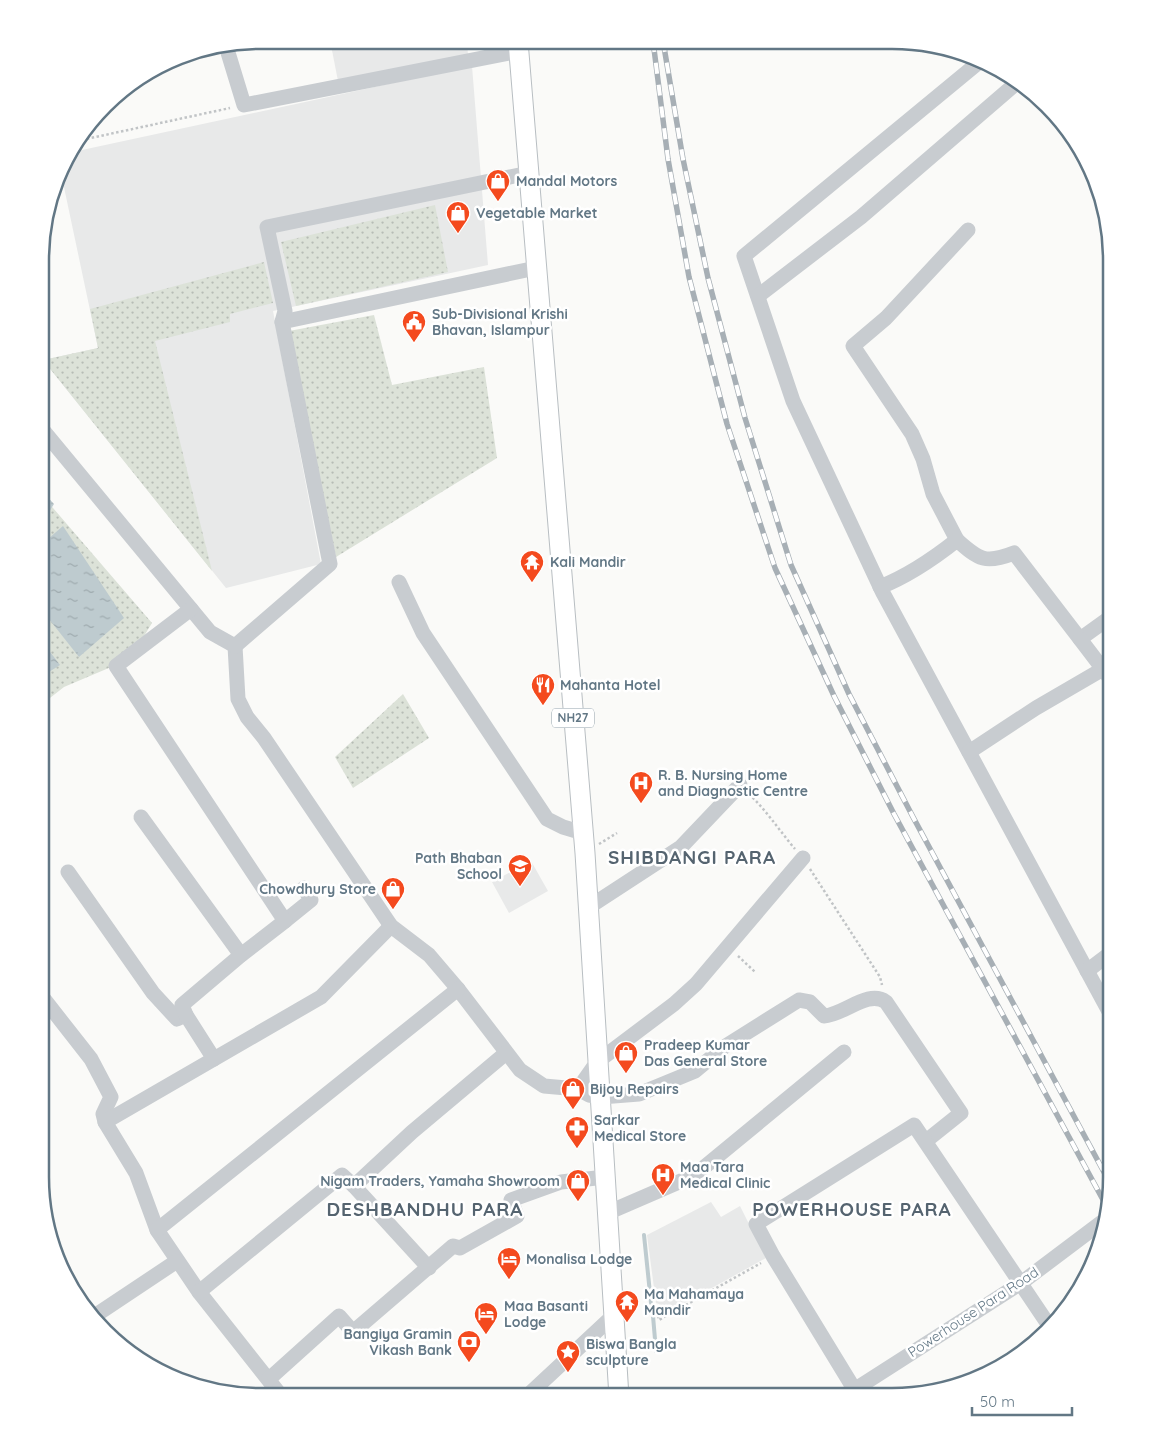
<svg xmlns="http://www.w3.org/2000/svg" width="1152" height="1437" viewBox="0 0 1152 1437" font-family="Quicksand,sans-serif">
<style>
.built{fill:#e8e9e9}
.grass{fill:url(#grass-dots)}
.water{fill:url(#water-ripples)}
.lines{fill:none;stroke-linecap:round;stroke-linejoin:round}
.stream{stroke:#becbcf;stroke-width:4}
.major-casing{stroke:#b8bec2;stroke-width:21}
.path{stroke:#c1c4c6;stroke-width:2.5;stroke-dasharray:2.5 2.5;stroke-linecap:butt}
.minor{stroke:#c8ccd0;stroke-width:15}
.major{stroke:#fff;stroke-width:19}
.rail-casing{stroke:#a7afb5;stroke-width:5.5}
.rail{stroke:#fff;stroke-width:4;stroke-dasharray:11;stroke-linecap:butt}
.labels{text-anchor:middle;stroke-width:5;stroke-linejoin:round;paint-order:stroke}
.shield{fill:#fff;stroke:#91a0aa;stroke-width:1}
.shield-label{font-size:12px;font-weight:bold;fill:#627785}
.poi-label{font-size:14px;font-weight:bold;fill:#627785;stroke:#fff;text-anchor:start}
.street-label{font-size:14px;fill:#627785;stroke:#fff}
.district-label{font-size:19px;font-weight:bold;letter-spacing:1px;fill:#556470;stroke:#fff}
.rim{fill:none;stroke:#627785;stroke-width:2.5}
</style>
<defs>
<pattern id="grass-dots" width="8" height="8" patternUnits="userSpaceOnUse" patternTransform="scale(1.25)"><rect width="8" height="8" fill="#dce2d8"/><path d="M2 2h.1M6 6h.1" fill="none" stroke="#b6bcb5" stroke-width="1.8" stroke-linecap="round"/></pattern>
<pattern id="water-ripples" width="26" height="14" patternUnits="userSpaceOnUse" patternTransform="scale(1.25)"><rect width="26" height="14" fill="#becbcf"/><path d="M2 4q2-2 4 0t4 0M15 11q2-2 4 0t4 0" fill="none" stroke="#9eaaae"/></pattern>
</defs>
<rect width="100%" height="100%" fill="#fafaf8"/>
<!-- built -->
<g class="built">
<polygon points="330,40 467,41 468,56 338,81"/>
<polygon points="472,66 488,265 273,311 321,564 226,588 43,360 98,348 61,173 68,153"/>
<polygon points="531,861 548,891 509,913 492,882"/>
<polygon points="711,1202 721,1217 740,1206 766,1258 663,1315 659,1304 656,1303 647,1235"/>
</g>
<!-- grass -->
<g class="grass">
<polygon points="435,205 448,272 296,306 281,242"/>
<polygon points="264,262 273,303 230,314 230,322 155,341 212,571 43,360 98,348 90,309"/>
<polygon points="374,315 392,385 484,367 497,458 336,557 289,331"/>
<polygon points="41,494 152,623 130,659 64,687 41,705"/>
<polygon points="403,694 429,738 353,788 335,757"/>
</g>
<!-- water -->
<g class="water">
<polygon points="41,490 54,504 41,525"/>
<polygon points="63,526 124,618 79,657 41,609 41,545"/>
<polygon points="41,640 60,665 41,677"/>
</g>
<g class="lines">
<!-- stream -->
<g class="stream">
<polyline points="644,1235 651,1303"/>
<polyline points="653,1316 656,1351"/>
</g>
<!-- major casing -->
<g class="major-casing">
<polyline id="major" points="518,41 585,853 619,1397"/>
</g>
<!-- path -->
<g class="path">
<polyline points="77,141 230,108"/>
<path d="M 749,794 C 766,810 779,830 795,849"/>
<polyline points="599,844 617,833"/>
<polyline points="810,869 880,977 882,985"/>
<polyline points="738,956 755,972"/>
<polyline points="656,1306 659,1320 761,1263"/>
</g>
<!-- minor -->
<g class="minor">
<polyline points="226,46 244,105 519,51"/>
<polyline points="978,63 744,256 793,401 883,593 1112,1017"/>
<polyline points="758,296 861,217 1013,86"/>
<polyline points="282,322 536,268"/>
<path d="M 42,429 L 210,632 L 235,646 L 238,699 L 247,717 L 264,738 L 391,926 L 429,955 L 458,989 L 520,1070 L 544,1086 L 578,1089 L 589,1095 L 601,1097 L 639,1094 L 695,1071 L 724,1047 L 799,1000 L 810,1002 L 824,1016 C 844,1015 868,989 886,1002 L 961,1113 L 926,1141"/>
<polyline points="957,540 933,494 923,459 912,434 853,346 886,318 968,230"/>
<polyline points="399,582 423,633 547,819 563,827 583,833"/>
<path d="M 880,587 C 908,576 933,559 957,540 C 979,560 986,564 1014,553 L 1080,639 L 1112,616"/>
<polyline points="1080,639 1112,681"/>
<polyline points="235,646 330,564 282,322 285,311 267,227 529,173"/>
<polyline points="969,752 1036,708 1103,669"/>
<polyline points="141,817 241,955"/>
<polyline points="68,872 153,993 177,1019 186,1015 214,1059"/>
<polyline points="589,907 681,847 740,785"/>
<polyline points="285,921 311,900 304,888"/>
<polyline points="1087,971 1112,952"/>
<polyline points="40,994 91,1059 111,1097 103,1114 105,1122 136,1173 157,1230 199,1292 282,1397"/>
<polyline points="186,1015 182,1005 241,955 285,921 116,666 191,609"/>
<polyline points="578,1089 597,1062 674,1004 696,984 803,858"/>
<polyline points="105,1122 321,997 391,926"/>
<polyline points="354,1186 429,1268"/>
<polyline points="607,1213 688,1178 702,1169 844,1052"/>
<polyline points="157,1230 458,989"/>
<polyline points="199,1292 342,1175 354,1186 412,1132 506,1053"/>
<polyline points="96,1315 177,1261"/>
<polyline points="269,1379 339,1316 353,1332 453,1246 460,1248 517,1216 511,1200 561,1182 605,1177"/>
<polyline points="526,1397 614,1315"/>
<polyline points="840,1397 854,1390 1021,1283 1102,1222"/>
<polyline points="859,1397 773,1256 756,1224 914,1125 1048,1324"/>
</g>
<!-- major -->
<use href="#major" class="major"/>
<!-- rail casing -->
<g class="rail-casing">
<g id="rail">
<polyline points="653,41 668,159 689,277 727,424 775,568 834,696 894,814 1108,1209"/>
<polyline points="663,41 683,159 708,278 745,418 791,565 849,694 913,817 1112,1187"/>
</g>
</g>
<!-- rail -->
<use href="#rail" class="rail"/>
</g>
<!-- icons -->
<defs>
<g id="shop-pin" transform="scale(1.25)"><path d="M0 17L-7.5 6A9.5 9.5 0 1 1 7.5 6Z" fill="#f44a1e" stroke="#fff"/><path d="M-5-2.5h2.3a2.7 3.5 0 0 1 5.4 0H5L5.5 6h-11ZM-1.5-2.5h3a1.5 2.3 0 0 0-3 0Z" fill="#fff"/></g>
<g id="civic-pin" transform="scale(1.25)"><path d="M0 17L-7.5 6A9.5 9.5 0 1 1 7.5 6Z" fill="#f44a1e" stroke="#fff"/><path d="M-.6-6.5H3V-4.5H.6V-3L4-1V1h2V6H-6V1h2V-1L-.6-3ZM-1.2 2.5V6h2.4V2.5Z" fill="#fff"/></g>
<g id="temple-pin" transform="scale(1.25)"><path d="M0 17L-7.5 6A9.5 9.5 0 1 1 7.5 6Z" fill="#f44a1e" stroke="#fff"/><path d="M0-6L5-2H3V0L6.5 2.5H4V6H1.5V3h-3V6H-4V2.5H-6.5L-3 0V-2H-5Z" fill="#fff"/></g>
<g id="restaurant-pin" transform="scale(1.25)"><path d="M0 17L-7.5 6A9.5 9.5 0 1 1 7.5 6Z" fill="#f44a1e" stroke="#fff"/><path d="M-5-6h1v4h1v-4h1v4h1v-4h1v5L-1.5 .5V6h-2V.5L-5-1ZM5-6V6H3V1.5H1.5Q1.5-4 5-6Z" fill="#fff"/></g>
<g id="hospital-pin" transform="scale(1.25)"><path d="M0 17L-7.5 6A9.5 9.5 0 1 1 7.5 6Z" fill="#f44a1e" stroke="#fff"/><path d="M-5-5h3v3.5h4V-5h3V5h-3V1.5h-4V5h-3Z" fill="#fff"/></g>
<g id="school-pin" transform="scale(1.25)"><path d="M0 17L-7.5 6A9.5 9.5 0 1 1 7.5 6Z" fill="#f44a1e" stroke="#fff"/><path d="M0-5L7-2L0 1L-7-2ZM-4 1L0 2.5L4 1V4Q0 6-4 4Z" fill="#fff"/></g>
<g id="pharmacy-pin" transform="scale(1.25)"><path d="M0 17L-7.5 6A9.5 9.5 0 1 1 7.5 6Z" fill="#f44a1e" stroke="#fff"/><path d="M-2-6h4v4h4v4h-4v4h-4v-4h-4v-4h4Z" fill="#fff"/></g>
<g id="hotel-pin" transform="scale(1.25)"><path d="M0 17L-7.5 6A9.5 9.5 0 1 1 7.5 6Z" fill="#f44a1e" stroke="#fff"/><path d="M-6-4.5h1.5V1H6V5H4.5V3h-9V5H-6ZM-4 0a1.8 1.8 0 1 1 3.6 0ZM.5 0V-2.5h3Q6-2.5 6 0Z" fill="#fff"/></g>
<g id="bank-pin" transform="scale(1.25)"><path d="M0 17L-7.5 6A9.5 9.5 0 1 1 7.5 6Z" fill="#f44a1e" stroke="#fff"/><path d="M-6-4H6V4H-6ZM0-2.3a2.3 2.3 0 1 0 0 4.6a2.3 2.3 0 1 0 0-4.6Z" fill="#fff"/></g>
<g id="sight-pin" transform="scale(1.25)"><path d="M0 17L-7.5 6A9.5 9.5 0 1 1 7.5 6Z" fill="#f44a1e" stroke="#fff"/><path d="M0-6L1.8-2.2L6-1.7L2.9 1.2L3.7 5.4L0 3.3L-3.7 5.4L-2.9 1.2L-6-1.7L-1.8-2.2Z" fill="#fff"/></g>
</defs>
<g fill-rule="evenodd">
<use href="#shop-pin" x="498" y="181"/>
<use href="#shop-pin" x="458" y="213"/>
<use href="#civic-pin" x="414" y="322"/>
<use href="#temple-pin" x="532" y="562"/>
<use href="#restaurant-pin" x="543" y="685"/>
<use href="#hospital-pin" x="641" y="783"/>
<use href="#school-pin" x="520" y="866"/>
<use href="#shop-pin" x="393" y="889"/>
<use href="#shop-pin" x="626" y="1053"/>
<use href="#shop-pin" x="573" y="1089"/>
<use href="#pharmacy-pin" x="577" y="1128"/>
<use href="#hospital-pin" x="663" y="1175"/>
<use href="#shop-pin" x="578" y="1181"/>
<use href="#hotel-pin" x="509" y="1259"/>
<use href="#temple-pin" x="627" y="1302"/>
<use href="#hotel-pin" x="486" y="1314"/>
<use href="#bank-pin" x="469" y="1342"/>
<use href="#sight-pin" x="568" y="1352"/>
</g>
<g class="labels">
<!-- shield labels -->
<rect class="shield" x="552" y="708.5" width="42" height="19" rx="4"/>
<g class="shield-label">
<text x="573" y="722">NH27</text>
</g>
<!-- poi labels -->
<g class="poi-label">
<text x="516" y="186">Mandal Motors</text>
<text x="476" y="218">Vegetable Market</text>
<text x="432" y="319">Sub-Divisional Krishi<tspan x="432" dy="16">Bhavan, Islampur</tspan></text>
<text x="550" y="567">Kali Mandir</text>
<text x="560" y="690">Mahanta Hotel</text>
<text x="658" y="780">R. B. Nursing Home<tspan x="658" dy="16">and Diagnostic Centre</tspan></text>
<text x="502" y="863" text-anchor="end">Path Bhaban<tspan x="502" dy="16">School</tspan></text>
<text x="376" y="894" text-anchor="end">Chowdhury Store</text>
<text x="644" y="1050">Pradeep Kumar<tspan x="644" dy="16">Das General Store</tspan></text>
<text x="590" y="1094">Bijoy Repairs</text>
<text x="594" y="1125">Sarkar<tspan x="594" dy="16">Medical Store</tspan></text>
<text x="680" y="1172">Maa Tara<tspan x="680" dy="16">Medical Clinic</tspan></text>
<text x="560" y="1186" text-anchor="end">Nigam Traders, Yamaha Showroom</text>
<text x="526" y="1264">Monalisa Lodge</text>
<text x="644" y="1299">Ma Mahamaya<tspan x="644" dy="16">Mandir</tspan></text>
<text x="504" y="1311">Maa Basanti<tspan x="504" dy="16">Lodge</tspan></text>
<text x="452" y="1339" text-anchor="end">Bangiya Gramin<tspan x="452" dy="16">Vikash Bank</tspan></text>
<text x="586" y="1349">Biswa Bangla<tspan x="586" dy="16">sculpture</tspan></text>
</g>
<!-- street labels -->
<g class="street-label">
<text transform="translate(973 1312) rotate(-33)" y="5">Powerhouse Para Road</text>
</g>
<!-- district labels -->
<g class="district-label">
<text x="692" y="864">SHIBDANGI PARA</text>
<text x="425" y="1216">DESHBANDHU PARA</text>
<text x="852" y="1216">POWERHOUSE PARA</text>
</g>
</g>
<!-- crop -->
<path d="M0 0H1152V1437H0ZM260 49H892A211 211 0 0 1 1103 260V1177A211 211 0 0 1 892 1388H260A211 211 0 0 1 49 1177V260A211 211 0 0 1 260 49Z" fill="#fff" fill-rule="evenodd"/>
<path class="rim" d="M260 49H892A211 211 0 0 1 1103 260V1177A211 211 0 0 1 892 1388H260A211 211 0 0 1 49 1177V260A211 211 0 0 1 260 49Z"/>
<!-- scale -->
<path d="M972 1407v8h100v-8" fill="none" stroke="#627785" stroke-width="2.5"/>
<text x="980" y="1407" font-size="15" fill="#627785" stroke="#ffffff" stroke-width="4" paint-order="stroke">50 m</text>
</svg>
